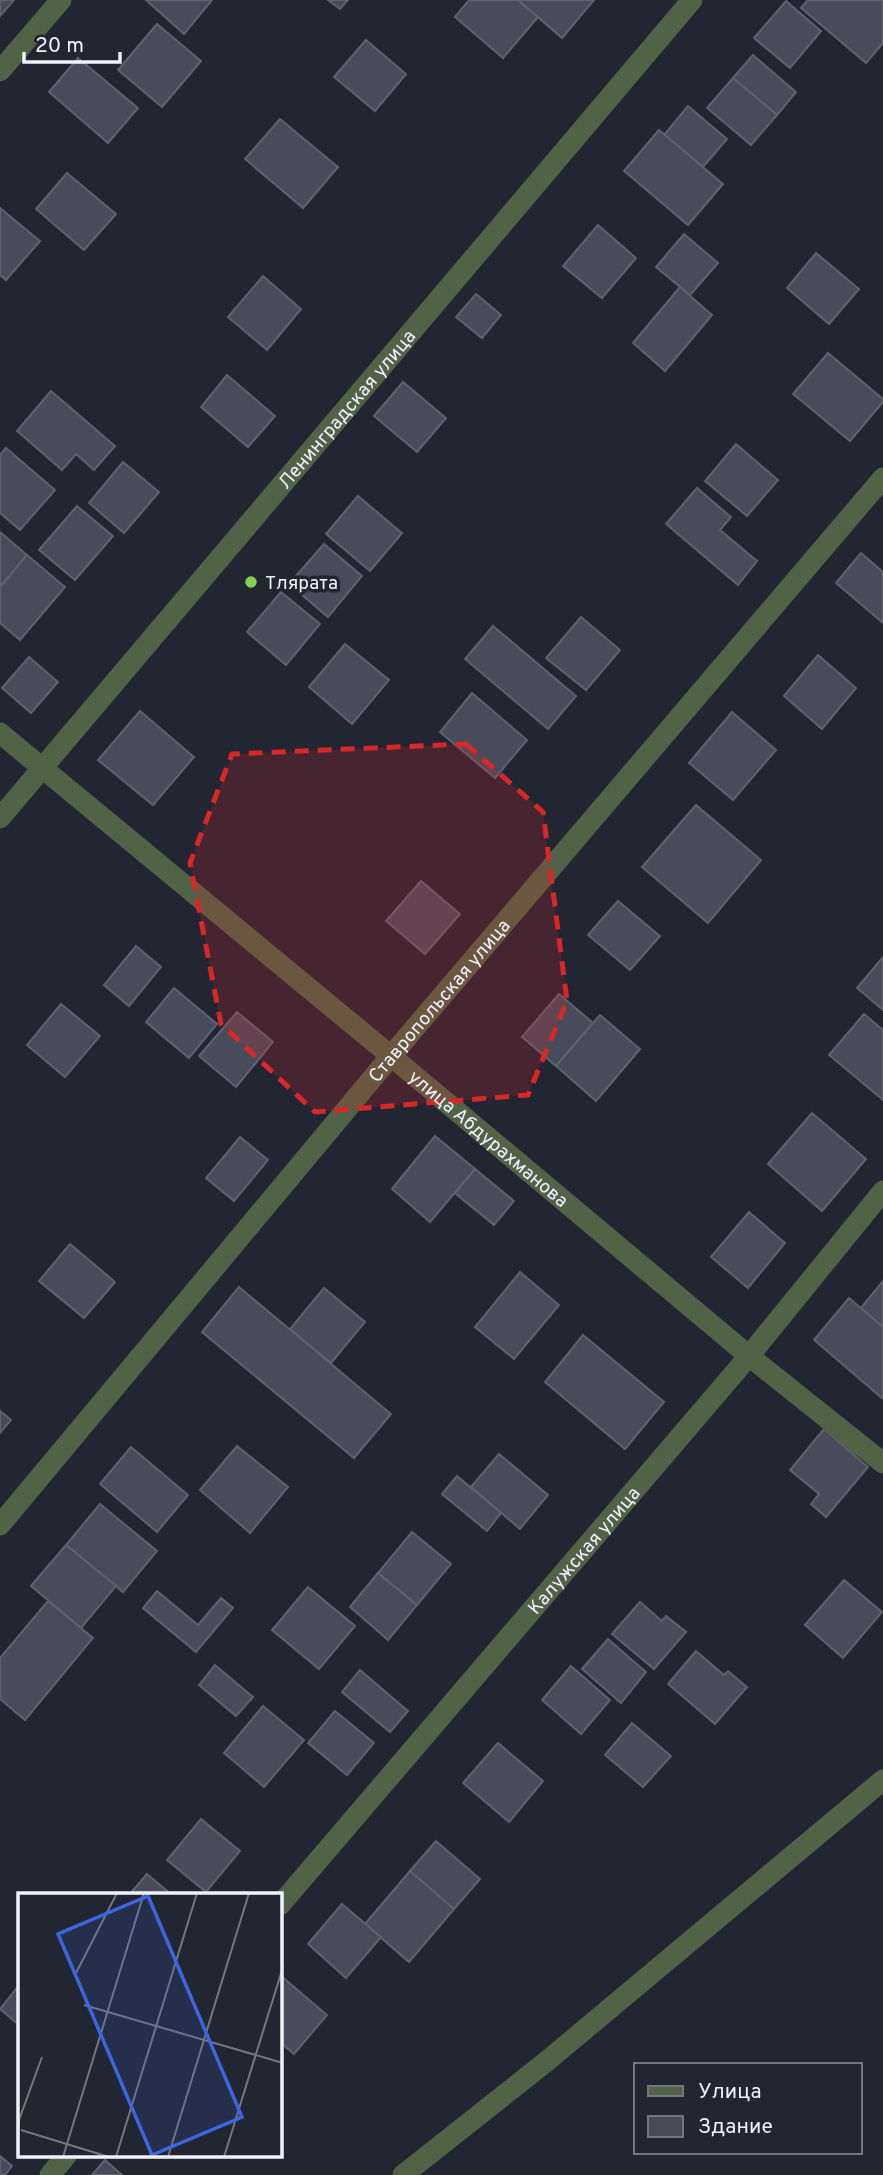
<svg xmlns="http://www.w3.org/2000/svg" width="883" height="2175" viewBox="0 0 883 2175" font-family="Overpass,sans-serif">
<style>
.building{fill:#484b5a;stroke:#5d6170;stroke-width:2}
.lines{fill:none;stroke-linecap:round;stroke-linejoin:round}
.minor{stroke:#516347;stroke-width:21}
.marked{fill:#d62828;fill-opacity:0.2;stroke:#d62828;stroke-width:5;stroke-dasharray:14 9;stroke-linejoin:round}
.poi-dot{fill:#83d04e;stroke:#222532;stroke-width:2.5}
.labels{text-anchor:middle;stroke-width:7;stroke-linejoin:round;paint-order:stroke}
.street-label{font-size:19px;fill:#eff1fb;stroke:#222532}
.poi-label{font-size:19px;fill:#eff1fb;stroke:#222532;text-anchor:start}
.inset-road{fill:none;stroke:#747782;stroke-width:2}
.view{fill:#3c66dd;fill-opacity:0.15;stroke:#3c66dd;stroke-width:3.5}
.inset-edge{fill:none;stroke:#eff1fb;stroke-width:3.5}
</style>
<rect width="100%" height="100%" fill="#222532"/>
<!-- building -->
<g class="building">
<polygon points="0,0 14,0 0,16"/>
<polygon points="146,0 212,0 184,34"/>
<polygon points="328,0 348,0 340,9"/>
<polygon points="469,0 518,0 538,17 503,58 455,17"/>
<polygon points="518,0 594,0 562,38"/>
<polygon points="808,0 883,0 883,43 866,63 801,8"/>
<polygon points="786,1 821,31 790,68 754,38"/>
<polygon points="157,24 201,61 162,107 118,70"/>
<polygon points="366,40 406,74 375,111 334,77"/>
<polygon points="753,55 796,92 777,115 733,78"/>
<polygon points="78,58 138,108 108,143 49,92"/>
<polygon points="733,78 777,115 751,145 707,108"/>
<polygon points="688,106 727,139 703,167 664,135"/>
<polygon points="280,119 338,167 303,208 245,159"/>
<polygon points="659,130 723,184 688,225 624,171"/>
<polygon points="67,173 116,214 84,250 36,209"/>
<polygon points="0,208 40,241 6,280 0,275"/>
<polygon points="598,225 636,258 602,298 563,266"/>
<polygon points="684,234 718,263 690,295 656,267"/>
<polygon points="816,253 859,289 829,324 787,288"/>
<polygon points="263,276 301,309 267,350 228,317"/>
<polygon points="680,287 712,315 665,371 633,343"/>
<polygon points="476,294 501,315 482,338 456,317"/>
<polygon points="828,353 883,399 883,402 850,441 793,394"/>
<polygon points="227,375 275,416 248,447 201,407"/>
<polygon points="403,382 446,418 417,452 374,416"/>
<polygon points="51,391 115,446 94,470 76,454 62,470 17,431"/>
<polygon points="736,444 778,480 747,516 705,481"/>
<polygon points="6,448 55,490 20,530 0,513 0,455"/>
<polygon points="123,462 159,492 124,533 89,503"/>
<polygon points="697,488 731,517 720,530 757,561 738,585 666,524"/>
<polygon points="358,496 402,533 370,571 326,534"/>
<polygon points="77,506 113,536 75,580 39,550"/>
<polygon points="0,532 27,555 0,587"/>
<polygon points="324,544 362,576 328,617 289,584"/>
<polygon points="861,553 883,572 883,623 836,583"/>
<polygon points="27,555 65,587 20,640 0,623 0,587"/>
<polygon points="281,592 320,624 286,665 247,632"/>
<polygon points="581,617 620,650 586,690 546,658"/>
<polygon points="493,626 576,696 548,729 465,659"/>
<polygon points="345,644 389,680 352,724 309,687"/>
<polygon points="818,655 856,688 822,729 784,696"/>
<polygon points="29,657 58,682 31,713 2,688"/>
<polygon points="472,693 527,740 495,778 440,732"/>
<polygon points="140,711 194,757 153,805 98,760"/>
<polygon points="732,712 776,750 733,800 689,763"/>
<polygon points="696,805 761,860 708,923 642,867"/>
<polygon points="421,881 460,914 425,954 386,921"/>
<polygon points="618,901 660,936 630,970 588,935"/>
<polygon points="136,946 161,967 129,1006 104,985"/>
<polygon points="883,957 883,1010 857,988"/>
<polygon points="174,988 217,1024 189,1058 146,1022"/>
<polygon points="559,994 593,1023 556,1066 522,1037"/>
<polygon points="61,1004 100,1036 65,1077 27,1045"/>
<polygon points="237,1012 273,1042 236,1087 199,1056"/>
<polygon points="864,1014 883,1030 883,1100 829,1055"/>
<polygon points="600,1015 640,1049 596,1101 556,1066"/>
<polygon points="812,1113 866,1159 822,1211 768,1164"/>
<polygon points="435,1136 475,1169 430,1222 392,1189"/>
<polygon points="240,1137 268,1160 234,1201 206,1178"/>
<polygon points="475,1169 514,1201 494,1225 455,1193"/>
<polygon points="749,1212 785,1243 748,1288 711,1257"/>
<polygon points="70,1244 115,1282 84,1318 39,1281"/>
<polygon points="520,1272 559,1305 514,1359 475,1327"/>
<polygon points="883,1281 883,1327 861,1308"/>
<polygon points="239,1287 391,1414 354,1458 202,1332"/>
<polygon points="324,1288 365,1322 331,1363 290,1329"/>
<polygon points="849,1298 883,1327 883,1399 814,1340"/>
<polygon points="583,1335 664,1402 625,1449 545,1382"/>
<polygon points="0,1411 11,1420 0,1433"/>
<polygon points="824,1429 868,1467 826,1517 811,1504 819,1494 790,1470"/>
<polygon points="237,1446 288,1487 250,1533 200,1490"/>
<polygon points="131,1447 188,1495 157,1532 100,1484"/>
<polygon points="499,1454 548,1495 520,1529 471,1487"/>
<polygon points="457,1476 501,1513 487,1531 442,1494"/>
<polygon points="100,1504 157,1551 123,1592 66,1545"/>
<polygon points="412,1532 451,1564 417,1605 378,1573"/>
<polygon points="66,1545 116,1586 81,1628 31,1586"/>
<polygon points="378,1573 417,1605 388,1640 350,1607"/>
<polygon points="844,1580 882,1612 843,1658 805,1625"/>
<polygon points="308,1587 355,1626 319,1669 272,1630"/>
<polygon points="157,1591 198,1625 221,1598 233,1608 196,1652 143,1608"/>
<polygon points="48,1601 93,1638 25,1720 0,1699 0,1658"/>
<polygon points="640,1602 662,1621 666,1616 686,1632 654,1669 612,1634"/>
<polygon points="608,1639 646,1672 621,1703 582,1669"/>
<polygon points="696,1651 724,1675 728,1671 747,1687 715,1724 668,1684"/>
<polygon points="215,1665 253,1697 236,1716 199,1685"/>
<polygon points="571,1666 610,1700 581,1734 542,1700"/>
<polygon points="360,1670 408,1711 390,1732 342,1692"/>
<polygon points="263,1706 304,1740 264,1787 224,1753"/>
<polygon points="335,1711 374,1743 347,1775 308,1743"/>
<polygon points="632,1723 671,1756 643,1787 605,1755"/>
<polygon points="498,1743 543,1781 509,1822 463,1783"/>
<polygon points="201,1819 240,1851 206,1892 167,1860"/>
<polygon points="436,1841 480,1879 454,1909 410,1871"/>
<polygon points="410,1871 454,1909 409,1962 365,1924"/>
<polygon points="147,1874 172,1895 129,1895"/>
<polygon points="342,1904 381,1937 346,1978 308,1944"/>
<polygon points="280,1975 327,2015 294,2054 280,2042"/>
<polygon points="19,1985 19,2025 0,2009"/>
<polygon points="0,2156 12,2166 5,2175 0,2175"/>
<polygon points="105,2160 122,2175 92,2175"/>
</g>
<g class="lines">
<!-- minor -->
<g class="minor">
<polyline points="0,71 61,0"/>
<path id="s1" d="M 0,733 L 391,1056 L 749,1356 L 883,1463"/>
<path id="s2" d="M 0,818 L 692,0"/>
<path id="s3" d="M 0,1525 L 391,1056 L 883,478"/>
<path id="s4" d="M 280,1905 L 749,1356 L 883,1191"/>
<polyline points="50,2175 66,2156"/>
<polyline points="403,2175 547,2061 883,1780"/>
</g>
</g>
<!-- marked area -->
<path class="marked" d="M 466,744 L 543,812 L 567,1001 L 528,1095 L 315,1112 L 221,1024 L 190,863 L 232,754 Z"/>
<!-- markers -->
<circle class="poi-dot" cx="251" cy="582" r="7"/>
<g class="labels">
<!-- street labels -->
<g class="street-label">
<text dy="7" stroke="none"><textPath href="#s2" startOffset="536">Ленинградская улица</textPath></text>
<text dy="7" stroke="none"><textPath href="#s3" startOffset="684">Ставропольская улица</textPath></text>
<text dy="7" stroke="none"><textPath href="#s1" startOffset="635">улица Абдурахманова</textPath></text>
<text dy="7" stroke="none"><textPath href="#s4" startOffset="467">Калужская улица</textPath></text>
</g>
<!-- poi labels -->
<g class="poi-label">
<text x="265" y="589">Тлярата</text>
</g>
</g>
<!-- overview -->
<g transform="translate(18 1893)">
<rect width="264" height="264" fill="#222532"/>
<path class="inset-road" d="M 57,82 L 99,0M 66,112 L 265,170M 3,237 L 91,264M 0,247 L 1,227 L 24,164M 45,264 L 126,0M 98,264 L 179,0M 150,264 L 231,0M 206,264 L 265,74"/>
<path class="view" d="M 130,3 L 224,224 L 134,262 L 40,41 Z"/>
<rect width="264" height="264" class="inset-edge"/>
</g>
<!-- legend -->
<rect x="634" y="2063" width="228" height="91" fill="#222532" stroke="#747782" stroke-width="2"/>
<rect x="648" y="2086" width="35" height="10" fill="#516347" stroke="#747782" stroke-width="2"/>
<text x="698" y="2098" font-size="21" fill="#eff1fb">Улица</text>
<rect x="648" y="2116" width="35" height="21" fill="#484b5a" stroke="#747782" stroke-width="2"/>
<text x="698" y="2133" font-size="21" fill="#eff1fb">Здание</text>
<!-- scale -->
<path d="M24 52v10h96v-10" fill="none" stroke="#eff1fb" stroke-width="3.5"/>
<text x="35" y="52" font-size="21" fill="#eff1fb" stroke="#222532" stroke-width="5" paint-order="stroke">20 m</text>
</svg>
